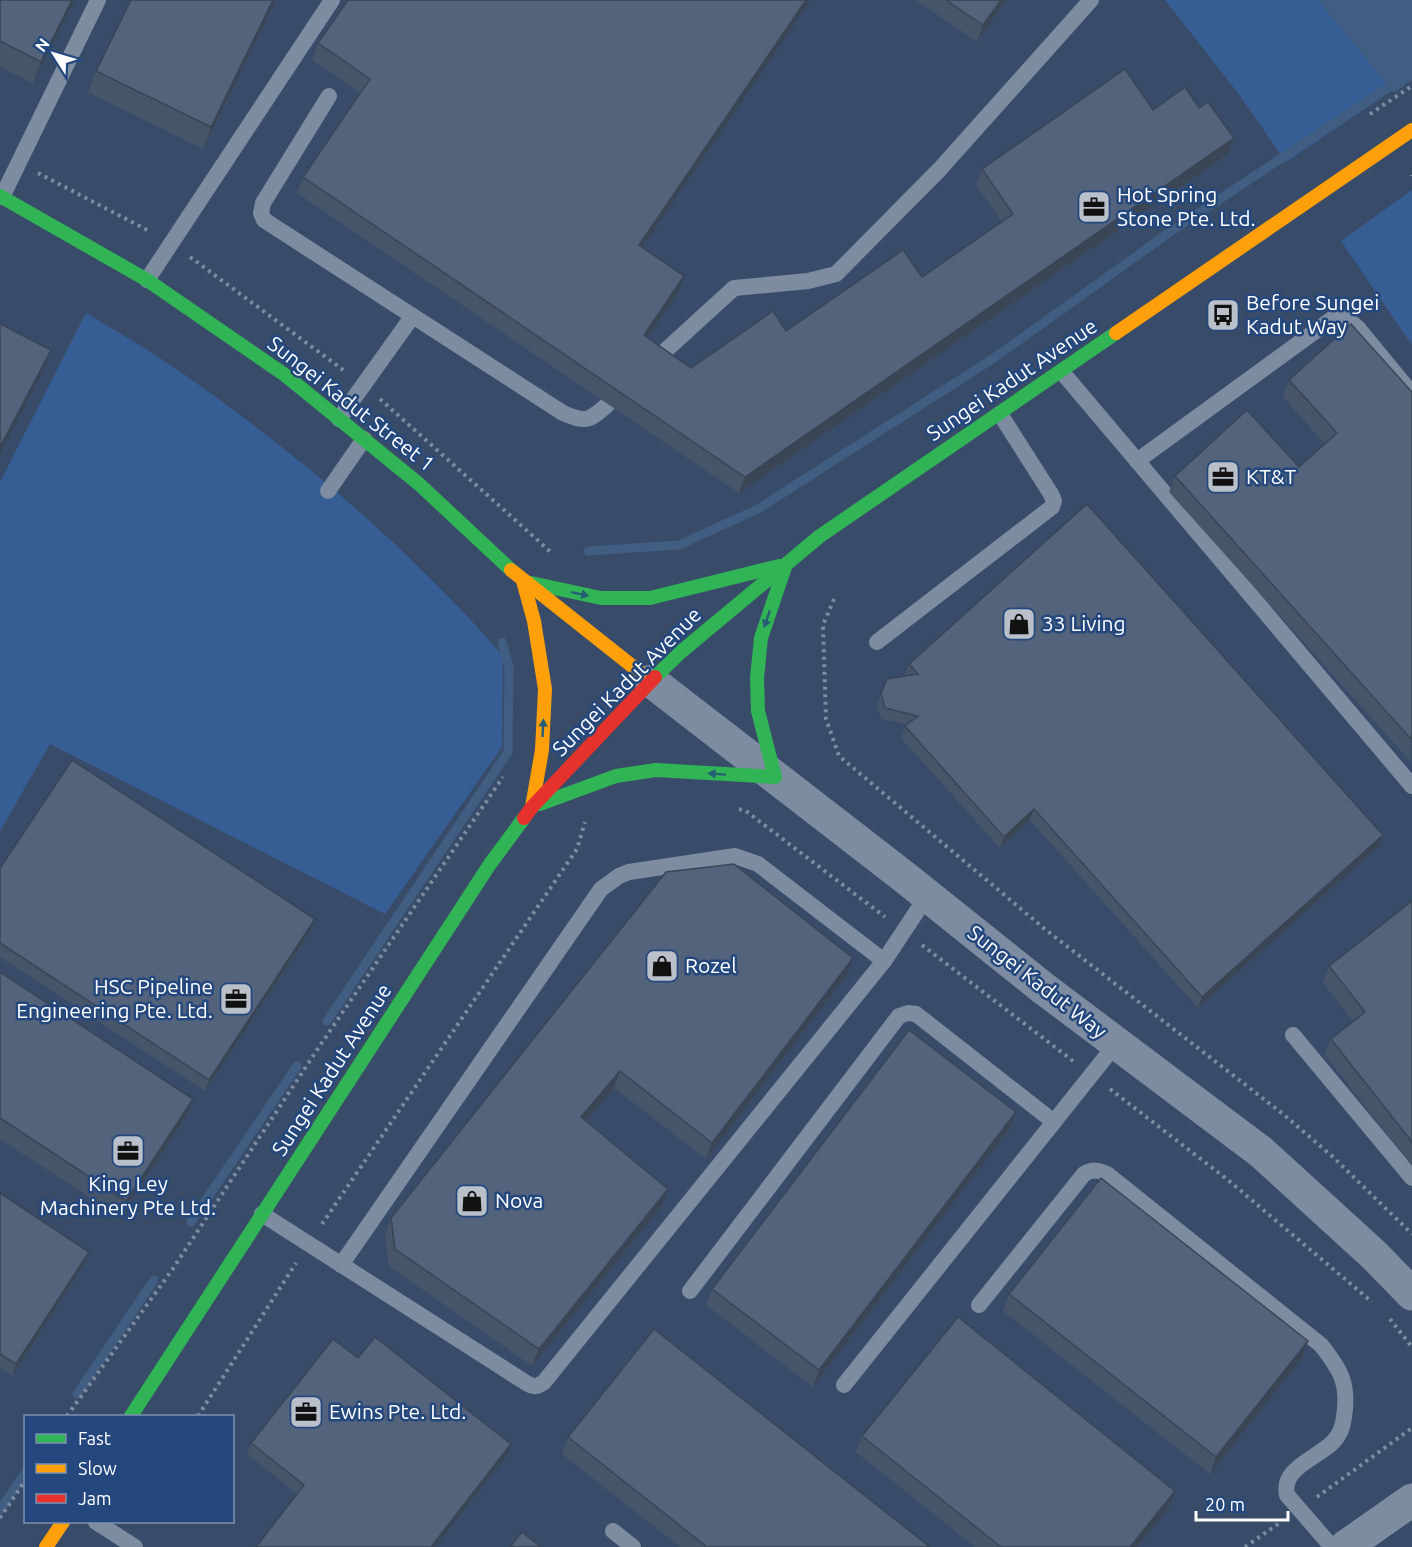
<svg xmlns="http://www.w3.org/2000/svg" width="1412" height="1547" viewBox="0 0 1412 1547" font-family="Ubuntu,sans-serif">
<style>
.green{fill:#375e94}
.water{fill:#425d82}
.pier{fill:#384c69}
.lines{fill:none;stroke-linecap:round;stroke-linejoin:round}
.stream{stroke:#425d82;stroke-width:9}
.path{stroke:#7d8ca0;stroke-width:4;stroke-dasharray:3 4.5;stroke-linecap:butt}
.lane{stroke:#7d8ca0;stroke-width:16}
.street{stroke:#7d8ca0;stroke-width:33}
.fast{stroke:#30b455;stroke-width:14}
.slow{stroke:#ff9f0a;stroke-width:14}
.jam{stroke:#e5322d;stroke-width:14}
.wall{fill:#47556a}
.shaded-wall{fill:#3a4556}
.building{fill:#53637b;stroke:#3a4556;stroke-width:1.5}
.oneway{fill:#265e75}
.labels{text-anchor:middle;stroke-width:5;stroke-linejoin:round;paint-order:stroke}
.poi-label{font-size:21px;fill:#fff;stroke:#24487d;text-anchor:start}
.street-label{font-size:21px;fill:#fff;stroke:#24487d}
</style>
<rect width="100%" height="100%" fill="#384c69"/>
<!-- green -->
<g class="green">
<polygon points="1165,0 1318,0 1393,90 1286,162 1238,93"/>
<polygon points="1412,190 1412,345 1341,241"/>
<path d="M 86,313 C 110,328 136,342 160,358 C 285,443 403,541 503,656 L 502,747 L 385,914 L 50,744 L 0,831 L 0,482 Z"/>
</g>
<!-- water -->
<polygon class="water" points="1318,0 1412,0 1412,114"/>
<!-- pier -->
<polygon class="pier" points="1412,80 1412,117 1392,94"/>
<g class="lines">
<!-- stream -->
<g class="stream">
<polyline points="588,551 679,545 758,509 994,358 1170,232 1412,72"/>
<polyline points="327,1021 508,752 509,667 502,642"/>
<polyline points="191,1222 297,1066"/>
<polyline points="77,1394 154,1280"/>
<polyline points="0,1510 26,1472"/>
</g>
<!-- path -->
<g class="path">
<polyline points="1370,114 1412,86"/>
<polyline points="38,173 151,232"/>
<polyline points="1412,176 1412,175"/>
<polyline points="190,257 346,372"/>
<polyline points="380,399 553,554"/>
<polyline points="834,599 823,625 826,719 839,756 1046,930 1283,1114 1333,1157 1412,1234"/>
<polyline points="739,809 746,811 885,917"/>
<polyline points="922,945 1073,1061"/>
<polyline points="1110,1089 1228,1180 1372,1302"/>
<polyline points="322,1224 577,849 585,822"/>
<polyline points="1390,1319 1412,1347"/>
<polyline points="67,1416 172,1270 319,1047 503,777"/>
<polyline points="198,1416 296,1263"/>
<polyline points="1317,1497 1412,1428"/>
<polyline points="0,1518 26,1479"/>
<polyline points="1245,1547 1281,1522"/>
</g>
<!-- lane -->
<g class="lane">
<path d="M 329,96 L 263,203 L 261,213 L 264,220 L 563,413 C 586,423 589,421 607,405"/>
<polyline points="2,197 98,0"/>
<polyline points="147,280 332,0"/>
<polyline points="653,362 734,288 808,281 836,274 939,170 1091,0"/>
<polyline points="1062,372 1412,786"/>
<polyline points="339,419 412,317"/>
<path d="M 1137,461 L 1332,319 C 1343,316 1349,320 1358,328 L 1412,394"/>
<polyline points="328,491 364,439"/>
<polyline points="877,642 1052,507 1054,501 1051,494 1000,414"/>
<polyline points="1293,1035 1412,1178"/>
<path d="M 262,1214 L 528,1384 C 535,1388 538,1386 544,1382 L 884,961 L 927,896"/>
<polyline points="341,1265 601,889 619,876 629,872 735,856 758,864 884,961"/>
<polyline points="690,1291 899,1016 908,1013 916,1014 1054,1122"/>
<path d="M 979,1305 L 1084,1174 C 1092,1169 1098,1170 1107,1174 L 1321,1345 C 1341,1370 1349,1384 1344,1417 C 1343,1426 1339,1436 1333,1442 C 1316,1459 1281,1468 1287,1495 L 1332,1547"/>
<polyline points="844,1385 1116,1044"/>
<polyline points="96,1522 135,1547"/>
<polyline points="613,1531 633,1547"/>
</g>
<!-- street -->
<g class="street">
<polyline points="651,681 903,876 1043,988 1261,1152 1374,1255 1412,1294"/>
<polyline points="1345,1547 1412,1500"/>
</g>
<!-- fast -->
<g class="fast">
<polyline points="0,196 147,280 285,375 419,484 511,570"/>
<polyline points="531,583 601,598 650,598 779,566"/>
<polyline points="655,677 682,651 820,536 1116,333"/>
<polyline points="540,804 616,776 656,770 775,777 758,711 757,678 761,638 786,564"/>
<polyline points="131,1416 490,864 524,818"/>
</g>
<!-- slow -->
<g class="slow">
<polyline points="1116,333 1412,130"/>
<polyline points="511,570 651,681"/>
<polyline points="523,581 534,621 545,689 542,750 532,807"/>
<polyline points="46,1547 63,1522"/>
</g>
<!-- jam -->
<polyline class="jam" points="524,818 532,807 655,677"/>
</g>
<!-- wall -->
<g class="wall">
<polygon points="0,0 75,0 33,83 0,67"/>
<polygon points="276,0 203,149 88,92 96,71"/>
<polygon points="916,0 1006,0 977,42"/>
<polygon points="318,43 642,247 678,293 647,337 691,368 922,277 1002,222 976,185 982,169 1153,110 1199,108 1234,138 1228,154 739,493 297,193 303,177 360,93 312,60"/>
<polygon points="1289,380 1412,392 1411,762 1169,492 1175,476 1299,467 1325,444 1283,397"/>
<polygon points="909,664 1379,846 1198,1008 1030,820 1000,848 901,738 905,726 907,725 881,719 877,704 881,693 906,676 905,675"/>
<polygon points="0,868 311,930 205,1091 0,957"/>
<polygon points="666,872 847,975 706,1159 614,1088 586,1121 668,1189 662,1206 532,1366 389,1266 385,1235 391,1218"/>
<polygon points="1412,901 1412,1166 1325,1055 1331,1039 1353,1021 1323,983 1329,966"/>
<polygon points="0,972 193,1099 187,1115 120,1217 0,1139"/>
<polygon points="1016,1112 1010,1128 813,1387 706,1305 712,1289"/>
<polygon points="0,1193 85,1263 12,1376 0,1368"/>
<polygon points="1009,1294 1308,1341 1302,1358 1210,1474 1003,1311"/>
<polygon points="358,1358 507,1455 297,1494 247,1454 251,1443"/>
<polygon points="862,1436 1175,1491 1169,1508 1137,1547 975,1547 856,1452"/>
<polygon points="568,1437 930,1547 680,1547 562,1454"/>
</g>
<!-- shaded-wall -->
<g class="shaded-wall">
<polygon points="72,0 75,0 33,83 41,62"/>
<polygon points="273,0 276,0 203,149 211,127"/>
<polygon points="806,0 811,0 633,261 639,245"/>
<polygon points="1001,0 1006,0 977,42 983,25"/>
<polygon points="1234,138 1228,154 739,493 745,477"/>
<polygon points="684,276 678,293 638,351 644,335"/>
<polygon points="51,350 43,371 0,454 0,447"/>
<polygon points="1034,809 1030,820 1000,848 1004,837"/>
<polygon points="1383,835 1379,846 1198,1008 1202,997"/>
<polygon points="315,919 311,930 205,1091 209,1080"/>
<polygon points="853,958 847,975 706,1159 712,1143"/>
<polygon points="620,1071 614,1088 575,1134 581,1117"/>
<polygon points="193,1099 187,1115 120,1217 126,1201"/>
<polygon points="1016,1112 1010,1128 813,1387 819,1370"/>
<polygon points="668,1189 662,1206 532,1366 539,1349"/>
<polygon points="89,1252 85,1263 12,1376 16,1364"/>
<polygon points="1308,1341 1302,1358 1210,1474 1216,1457"/>
<polygon points="511,1444 507,1455 435,1547 431,1547"/>
<polygon points="1175,1491 1169,1508 1137,1547 1130,1547"/>
</g>
<!-- building -->
<g class="building">
<polygon points="0,0 72,0 41,62 0,41"/>
<polygon points="131,0 273,0 211,127 96,71"/>
<polygon points="348,0 806,0 639,245 684,276 644,335 691,368 773,311 786,331 903,250 922,277 1013,214 982,169 1125,69 1153,110 1185,87 1199,108 1208,102 1234,138 745,477 303,177 370,79 318,43"/>
<polygon points="946,0 1001,0 983,25"/>
<polygon points="0,324 51,350 0,447"/>
<polygon points="1351,324 1412,392 1412,740 1175,476 1247,410 1299,467 1337,433 1289,380"/>
<polygon points="1087,504 1383,835 1202,997 1034,809 1004,837 905,726 918,716 885,708 881,693 887,679 918,674 909,664"/>
<polygon points="72,760 315,919 209,1080 0,943 0,868"/>
<polygon points="734,864 853,958 712,1143 620,1071 581,1117 668,1189 539,1349 395,1249 391,1218 666,872"/>
<polygon points="1412,901 1412,1142 1331,1039 1365,1012 1329,966"/>
<polygon points="0,972 193,1099 126,1201 0,1118"/>
<polygon points="909,1030 1016,1112 819,1370 712,1289"/>
<polygon points="1101,1178 1308,1341 1216,1457 1009,1294"/>
<polygon points="0,1193 89,1252 16,1364 0,1354"/>
<polygon points="958,1317 1175,1491 1130,1547 1001,1547 862,1436"/>
<polygon points="654,1329 930,1547 707,1547 568,1437"/>
<polygon points="375,1337 511,1444 431,1547 256,1547 304,1485 251,1443 333,1339 358,1358"/>
<polygon points="522,1532 541,1547 510,1547"/>
</g>
<!-- one-way arrows -->
<defs><path id="oneway-solid" d="M-6-.8H1V-3.2L6.5 0L1 3.2V.8H-6Z" transform="scale(1.5)"/></defs>
<g class="oneway">
<use href="#oneway-solid" transform="translate(580 594) rotate(12)"/>
<use href="#oneway-solid" transform="translate(767 619) rotate(109)"/>
<use href="#oneway-solid" transform="translate(543 728) rotate(-87)"/>
<use href="#oneway-solid" transform="translate(717 774) rotate(-176)"/>
</g>
<!-- icons -->
<defs>
<g id="office-square" transform="scale(1.725)"><rect x="-9" y="-9" width="18" height="18" rx="4" fill="#b9c0ca" stroke="#24487d"/><path d="M-6-3h4V-5.5h4V-3h4V5H-6ZM-1-4.5V-3h2v-1.5ZM-6 0V1H6V0Z" fill="#111"/></g>
<g id="bus-square" transform="scale(1.725)"><rect x="-9" y="-9" width="18" height="18" rx="4" fill="#b9c0ca" stroke="#24487d"/><path d="M-5-6H5V4H4V6H2V4H-2V6H-4V4H-5ZM-3.5-4V0h7V-4ZM-3.5 1.2v1.5H-2V1.2ZM2 1.2v1.5H3.5V1.2Z" fill="#111"/></g>
<g id="shop-square" transform="scale(1.725)"><rect x="-9" y="-9" width="18" height="18" rx="4" fill="#b9c0ca" stroke="#24487d"/><path d="M-5-2.5h2.3a2.7 3.5 0 0 1 5.4 0H5L5.5 6h-11ZM-1.5-2.5h3a1.5 2.3 0 0 0-3 0Z" fill="#111"/></g>
</defs>
<g fill-rule="evenodd">
<use href="#office-square" x="1094" y="207"/>
<use href="#bus-square" x="1223" y="315"/>
<use href="#office-square" x="1223" y="477"/>
<use href="#shop-square" x="1019" y="624"/>
<use href="#shop-square" x="662" y="966"/>
<use href="#office-square" x="236" y="999"/>
<use href="#office-square" x="128" y="1151"/>
<use href="#shop-square" x="472" y="1201"/>
<use href="#office-square" x="306" y="1412"/>
</g>
<g class="labels">
<!-- poi labels -->
<g class="poi-label">
<text x="1117" y="202">Hot Spring<tspan x="1117" dy="24">Stone Pte. Ltd.</tspan></text>
<text x="1246" y="310">Before Sungei<tspan x="1246" dy="24">Kadut Way</tspan></text>
<text x="1246" y="484">KT&amp;T</text>
<text x="1042" y="631">33 Living</text>
<text x="685" y="973">Rozel</text>
<text x="213" y="994" text-anchor="end">HSC Pipeline<tspan x="213" dy="24">Engineering Pte. Ltd.</tspan></text>
<text x="128" y="1191" text-anchor="middle">King Ley<tspan x="128" dy="24">Machinery Pte Ltd.</tspan></text>
<text x="495" y="1208">Nova</text>
<text x="329" y="1419">Ewins Pte. Ltd.</text>
</g>
<!-- street labels -->
<g class="street-label">
<text transform="translate(1012 380) rotate(-34)" y="7">Sungei Kadut Avenue</text>
<text transform="translate(351 404) rotate(38)" y="7">Sungei Kadut Street 1</text>
<text transform="translate(627 682) rotate(-45)" y="7">Sungei Kadut Avenue</text>
<text transform="translate(1037 982) rotate(38)" y="7">Sungei Kadut Way</text>
<text transform="translate(332 1070) rotate(-57)" y="7">Sungei Kadut Avenue</text>
</g>
</g>
<!-- legend -->
<rect x="24" y="1415" width="210" height="108" fill="#24487d" stroke="#7c91b1" stroke-width="1.5"/>
<rect x="36" y="1434" width="30" height="9" fill="#30b455" stroke="#7c91b1" stroke-width="1.5"/>
<text x="78" y="1445" font-size="18" fill="#ffffff">Fast</text>
<rect x="36" y="1464" width="30" height="9" fill="#ff9f0a" stroke="#7c91b1" stroke-width="1.5"/>
<text x="78" y="1475" font-size="18" fill="#ffffff">Slow</text>
<rect x="36" y="1494" width="30" height="9" fill="#e5322d" stroke="#7c91b1" stroke-width="1.5"/>
<text x="78" y="1505" font-size="18" fill="#ffffff">Jam</text>
<!-- north arrow -->
<g transform="translate(54 54) rotate(307)" stroke="#24487d" stroke-width="4.5" paint-order="stroke">
<path d="M0-4.5L10 22L0 15L-10 22Z" fill="#ffffff"/>
<text y="-9" font-size="16" font-weight="bold" text-anchor="middle" fill="#ffffff">N</text>
</g>
<!-- scale -->
<path d="M1196 1511v9h92v-9" fill="none" stroke="#ffffff" stroke-width="3"/>
<text x="1205" y="1511" font-size="18" fill="#ffffff" stroke="#24487d" stroke-width="4.5" paint-order="stroke">20 m</text>
</svg>
